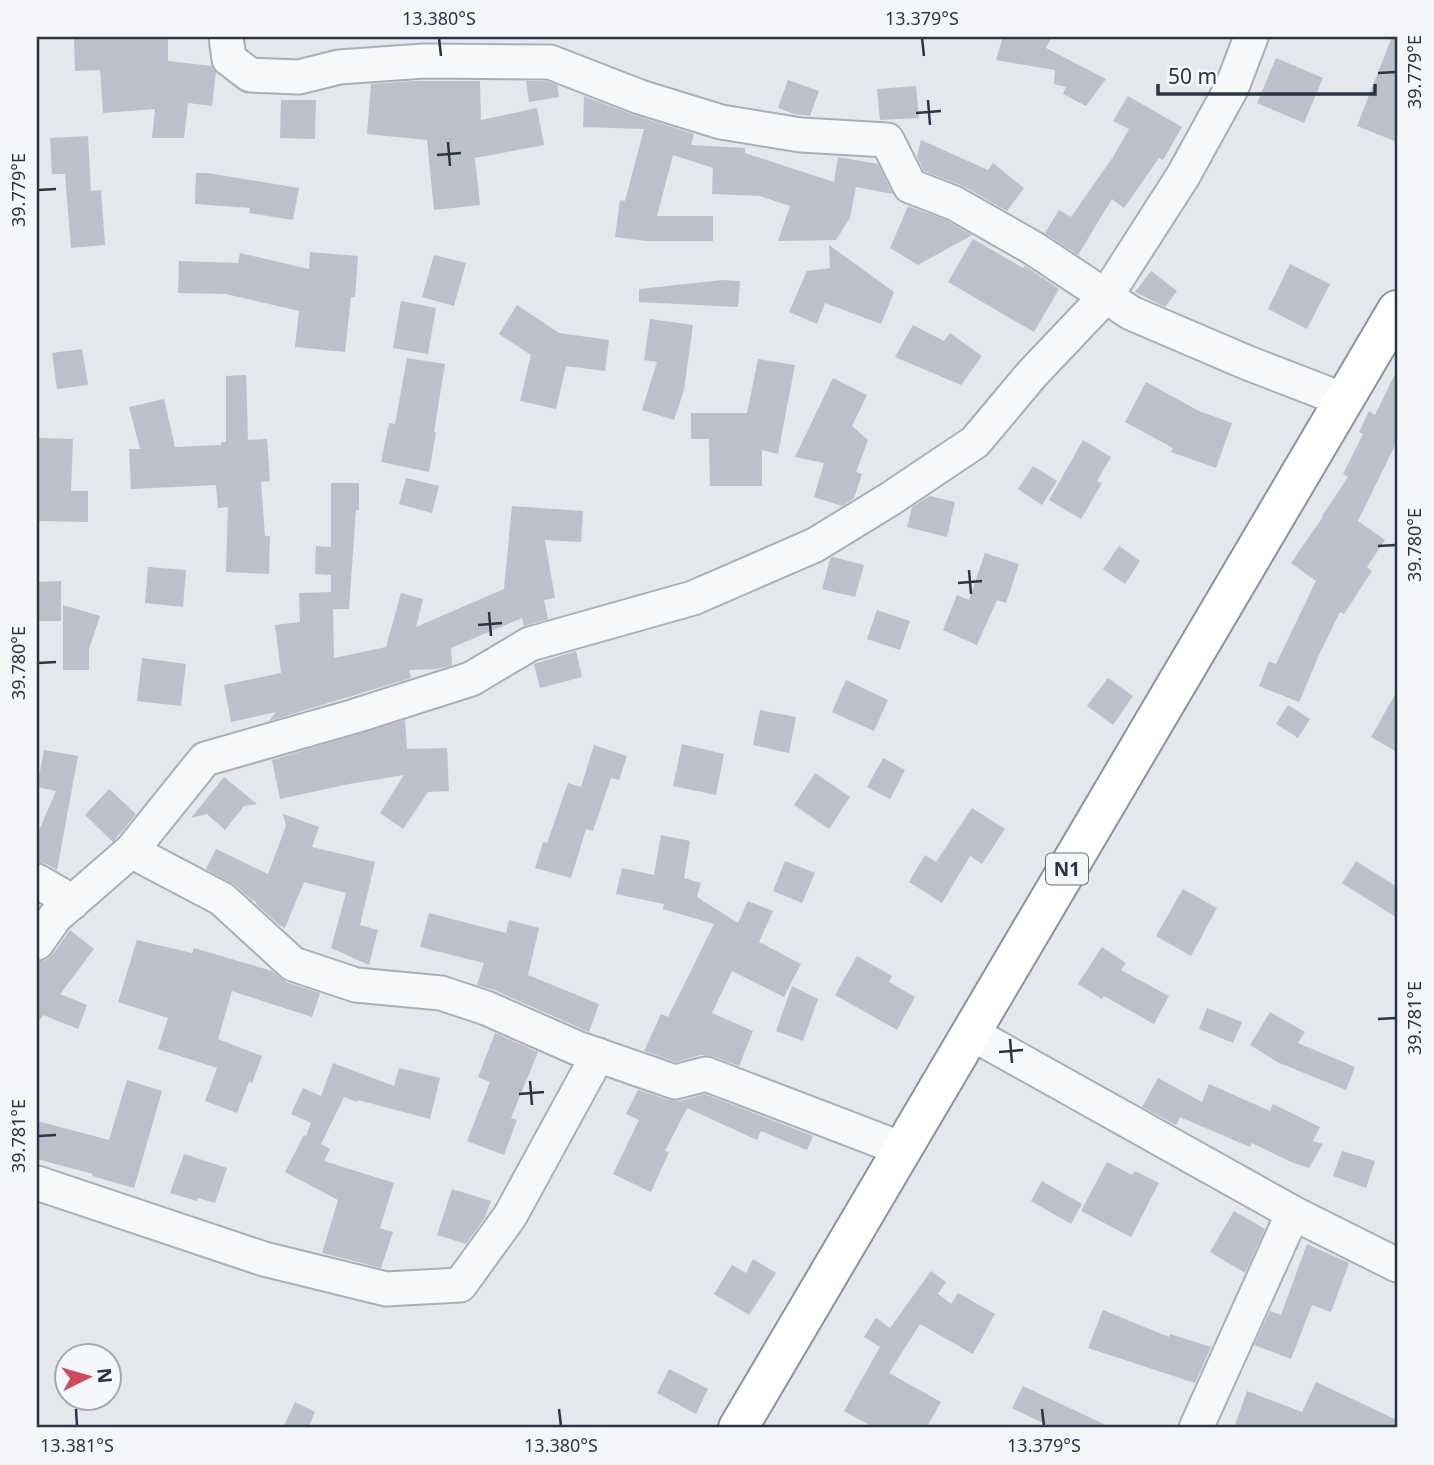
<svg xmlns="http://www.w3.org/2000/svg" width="1434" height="1465" viewBox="0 0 1434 1465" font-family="'Noto Sans',sans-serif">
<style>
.building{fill:#bbc0ca}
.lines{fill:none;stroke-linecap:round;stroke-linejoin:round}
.minor-casing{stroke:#a9aeb7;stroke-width:37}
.highway-casing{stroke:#8b94a3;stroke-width:42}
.minor{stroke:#f7f8fa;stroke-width:33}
.highway{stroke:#fff;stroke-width:38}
.ticks{fill:none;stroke:#2b3445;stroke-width:2.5}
.labels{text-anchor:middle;stroke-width:5;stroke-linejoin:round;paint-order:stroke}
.shield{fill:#f4f6f9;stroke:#676e7b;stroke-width:2}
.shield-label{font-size:19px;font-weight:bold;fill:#2b3445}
.neatline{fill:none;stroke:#2b3445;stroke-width:2.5}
.ticks-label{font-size:18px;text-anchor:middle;fill:#2b3445}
</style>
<rect width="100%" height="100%" fill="#e4e7ec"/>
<!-- building -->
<g class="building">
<polygon points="74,37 168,37 168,61 212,66 216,72 212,106 188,103 184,138 152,138 155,109 103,113 100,70 75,71"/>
<polygon points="1003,37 1052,37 1046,48 1106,79 1086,106 1063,94 1066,87 1054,84 1055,70 996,60"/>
<polygon points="1392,37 1397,37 1397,142 1357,126"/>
<polygon points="1276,58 1323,78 1304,123 1257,103"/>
<polygon points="788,80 819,91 810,116 794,114 778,108"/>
<polygon points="411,81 480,81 481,120 537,108 544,145 475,158 480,205 434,210 427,140 367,134 371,84"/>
<polygon points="526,81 546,81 557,85 559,97 529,102"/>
<polygon points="916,86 919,118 880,120 877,89"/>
<polygon points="584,96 634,115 694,134 691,145 745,148 745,153 834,182 838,157 878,164 893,194 856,187 850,218 836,240 778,241 790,206 760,196 712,194 713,168 673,155 657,216 713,216 713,241 646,241 615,237 620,200 625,201 644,129 583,127"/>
<polygon points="1128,96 1182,127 1163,160 1159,158 1124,208 1112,199 1078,255 1045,233 1059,210 1071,217 1113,157 1129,129 1113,121"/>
<polygon points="281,100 316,100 315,139 280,138"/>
<polygon points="88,136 91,191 101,190 105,245 71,248 65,174 52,174 50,138"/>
<polygon points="921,140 988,170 993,163 1024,188 1007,211 963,186 924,171 917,157"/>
<polygon points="196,173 208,173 299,188 293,220 249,213 250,208 195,204"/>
<polygon points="908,206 946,220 972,235 918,265 890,248"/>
<polygon points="973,239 1023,268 1025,266 1059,289 1034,332 948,282"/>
<polygon points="829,245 894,292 881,324 825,303 817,324 789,312 807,271 830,268"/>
<polygon points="310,252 358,256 355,297 351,297 345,352 295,347 299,311 226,294 178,293 179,261 238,263 240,253 309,269"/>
<polygon points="434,255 466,263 454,306 422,297"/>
<polygon points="1290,264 1330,284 1307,329 1268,309"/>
<polygon points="1151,271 1177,291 1165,307 1135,292"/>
<polygon points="723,280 740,281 738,307 639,302 639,289"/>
<polygon points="401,301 436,308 428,354 393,348"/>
<polygon points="517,305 559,333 609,340 605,371 566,366 556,409 520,401 531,355 499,334"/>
<polygon points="650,319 693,325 684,390 674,420 642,410 657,362 644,360"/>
<polygon points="913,325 944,341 950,333 982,356 961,385 895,357"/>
<polygon points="82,349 88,385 57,389 52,353"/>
<polygon points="407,358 445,364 434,432 436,433 429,472 381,462 389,423 395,424"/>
<polygon points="758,359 795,365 778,454 762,450 762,486 710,486 709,439 691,439 691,413 747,413"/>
<polygon points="1397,370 1397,441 1358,521 1385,540 1367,567 1372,571 1344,614 1340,612 1319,655 1299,702 1259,686 1269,661 1276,664 1316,581 1291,563 1323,517 1322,516 1348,477 1343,474 1363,434 1359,432 1369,411 1375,415"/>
<polygon points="246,375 248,440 267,439 270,481 261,482 265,536 270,536 269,574 226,572 228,507 218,508 216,485 131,489 129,449 140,449 129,407 164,399 175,447 221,445 221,442 226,442 226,376"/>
<polygon points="833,378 867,395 852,426 868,440 856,472 862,474 854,498 842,506 814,497 824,463 795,457"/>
<polygon points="1146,382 1199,411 1232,423 1216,468 1171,452 1173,448 1125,422"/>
<polygon points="37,438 73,439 71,491 88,491 88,522 37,521"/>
<polygon points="1083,440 1111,457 1097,481 1102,483 1081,519 1049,500"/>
<polygon points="1033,466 1057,481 1042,505 1018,489"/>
<polygon points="406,478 439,486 432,513 399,504"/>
<polygon points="331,483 359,483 359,510 356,510 349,609 333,609 334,658 386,647 401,593 423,599 416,627 504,589 512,506 583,511 581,542 545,540 555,598 544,600 548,619 524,626 522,618 451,648 452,665 438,669 409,670 411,678 269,721 276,712 231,722 224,685 281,673 275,625 300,622 299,593 331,592 331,575 315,574 316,546 331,547"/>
<polygon points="930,496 955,502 947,537 907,527 912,507"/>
<polygon points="1119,546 1140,561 1125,584 1103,569"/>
<polygon points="985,553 1019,564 1006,603 997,600 977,645 943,630 957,595 969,600"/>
<polygon points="833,557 864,565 855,597 822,589 830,559"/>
<polygon points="148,567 186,570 183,607 145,603"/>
<polygon points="61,581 61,621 37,621 37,582"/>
<polygon points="63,605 100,616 89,649 89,670 63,670"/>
<polygon points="877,610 910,621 900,650 867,639"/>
<polygon points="576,651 582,677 540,688 534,664"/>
<polygon points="142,658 186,664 181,706 137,701"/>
<polygon points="1108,678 1133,696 1113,725 1087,706"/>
<polygon points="846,680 888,700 874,731 832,712"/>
<polygon points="1397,691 1397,752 1371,737"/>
<polygon points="1288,705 1310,719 1298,738 1276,724"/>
<polygon points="760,710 796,717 789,753 753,745"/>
<polygon points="405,720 407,749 447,748 449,791 428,792 403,829 380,813 404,775 349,784 280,799 272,760"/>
<polygon points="682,744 724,754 716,795 673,786"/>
<polygon points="594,745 627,756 619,780 611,778 593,831 586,829 571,878 535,868 543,842 547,843 568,783 581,787"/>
<polygon points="44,750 78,756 57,870 47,864 37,862 37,835 56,791 37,787"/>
<polygon points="883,758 905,770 890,799 867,787"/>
<polygon points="815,773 850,797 829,829 794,805"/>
<polygon points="224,777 257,804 244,806 225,830 207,814 191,818"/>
<polygon points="109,789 136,814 113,842 85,815"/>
<polygon points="972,808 1005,829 982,864 970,856 942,903 909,882 925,855 936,862"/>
<polygon points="283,814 319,827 312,847 375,862 360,925 378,930 369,965 331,948 346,893 304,882 285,928 279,925 256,904 256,902 251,899 235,885 206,869 216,849 268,874 286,826"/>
<polygon points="661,835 690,841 684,878 701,883 697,897 738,923 748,901 773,911 759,942 801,964 784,997 732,971 712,1013 753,1031 739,1066 712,1056 701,1055 676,1062 644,1051 661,1014 668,1017 714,924 663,909 664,904 616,894 622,868 654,875"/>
<polygon points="785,861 815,873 802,903 773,891"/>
<polygon points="1356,861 1397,887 1397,918 1342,883"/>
<polygon points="1183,889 1217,908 1191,956 1156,936"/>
<polygon points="429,913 506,933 509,920 539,928 528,975 599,1004 589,1032 494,990 477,985 484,963 420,947"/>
<polygon points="70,930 94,949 60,994 87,1005 78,1029 43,1015 37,1024 37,966 40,961 46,960 53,954"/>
<polygon points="137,940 192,953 194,948 272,971 286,982 320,993 312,1017 232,991 218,1039 262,1056 252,1083 249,1082 237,1113 205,1101 217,1068 158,1049 168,1018 118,1002"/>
<polygon points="1102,947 1126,963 1121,970 1169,996 1154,1024 1104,996 1102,999 1078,984"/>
<polygon points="857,956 892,976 889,982 915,997 897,1030 835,995"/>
<polygon points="792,986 818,999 803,1041 776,1031"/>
<polygon points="1207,1008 1242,1022 1233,1043 1199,1029"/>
<polygon points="1270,1012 1305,1032 1298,1043 1355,1067 1346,1090 1277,1062 1250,1045"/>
<polygon points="495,1033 538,1052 511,1118 517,1120 504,1155 467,1141 490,1082 478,1077"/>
<polygon points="333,1063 394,1086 399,1068 440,1078 430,1119 358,1100 357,1102 344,1097 321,1144 330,1149 324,1161 394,1183 380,1228 393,1232 381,1268 322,1253 338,1200 285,1172 304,1135 306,1136 311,1123 291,1114 303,1088 321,1096"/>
<polygon points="1158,1078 1202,1102 1209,1084 1270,1111 1273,1104 1320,1127 1313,1141 1323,1144 1309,1168 1291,1162 1252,1143 1250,1147 1180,1117 1176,1125 1142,1107"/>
<polygon points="127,1080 162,1091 134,1188 92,1176 93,1174 37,1159 37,1121 109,1140"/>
<polygon points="638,1090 669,1100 680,1101 705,1094 813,1136 807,1150 761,1131 757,1140 687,1108 665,1151 669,1152 651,1192 613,1174 639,1120 626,1114"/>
<polygon points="1342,1151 1375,1161 1366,1188 1333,1176"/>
<polygon points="184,1154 227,1168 215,1203 198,1198 197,1201 170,1193"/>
<polygon points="1107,1162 1132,1175 1135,1171 1159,1183 1131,1237 1081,1211"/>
<polygon points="1042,1181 1082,1204 1071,1224 1031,1201"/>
<polygon points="452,1189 491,1201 485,1217 466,1244 437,1235"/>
<polygon points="1234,1211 1265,1229 1245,1273 1210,1252"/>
<polygon points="1307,1244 1349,1263 1331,1312 1312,1305 1291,1359 1254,1345 1270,1311 1281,1315"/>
<polygon points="753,1259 776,1273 749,1315 714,1294 732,1265 746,1273"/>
<polygon points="931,1271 946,1282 938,1294 951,1304 958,1293 995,1314 973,1354 920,1324 889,1373 941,1402 926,1428 875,1428 844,1411 880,1347 864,1337 876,1318 890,1328"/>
<polygon points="1103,1310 1169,1337 1170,1334 1211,1347 1195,1383 1088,1348"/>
<polygon points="669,1369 708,1389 696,1414 657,1393"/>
<polygon points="1316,1382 1397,1420 1397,1428 1234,1428 1247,1391 1302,1412"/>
<polygon points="1023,1386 1112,1428 1053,1428 1012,1408"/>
<polygon points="295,1402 315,1412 308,1428 283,1428"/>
</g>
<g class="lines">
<!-- minor casing -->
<g class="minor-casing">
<g id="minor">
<polyline points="226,37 229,59 250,75 299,77 339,67 424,61 550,62 640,97 721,122 801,135 887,140 910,186 954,203 1033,248 1131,313 1248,363 1344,400"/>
<polyline points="131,851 222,899 293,964 356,985 441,993 486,1008 577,1048 675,1082 706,1074 902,1149"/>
<polyline points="37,881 73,902"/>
<polyline points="37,943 55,917 131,851 205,759 355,716 471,679 530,644 693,598 815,545 890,499 975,442 1032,374 1106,296 1183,176 1232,87 1251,37"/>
<polyline points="971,1033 1293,1213 1397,1265"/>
<polyline points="37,1183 264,1259 386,1289 460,1285 510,1216 598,1055"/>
<polyline points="1196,1428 1293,1213"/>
</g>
</g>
<!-- highway casing -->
<g class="highway-casing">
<polyline id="highway" points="738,1428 1397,310"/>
</g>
<!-- minor -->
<use href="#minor" class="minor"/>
<!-- highway -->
<use href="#highway" class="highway"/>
</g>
<!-- ticks -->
<path class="ticks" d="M 439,38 L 441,56M 922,38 L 924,56M 1378,73 L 1396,72M 928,100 L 930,125M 916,113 L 941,111M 448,142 L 450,166M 437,155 L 461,153M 38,190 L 56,189M 1378,546 L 1396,545M 969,570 L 971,594M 958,583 L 982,581M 489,612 L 491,636M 478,625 L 502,623M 38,663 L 56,662M 1378,1019 L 1396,1018M 1010,1039 L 1012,1063M 999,1052 L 1023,1050M 530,1081 L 532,1105M 519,1094 L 544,1092M 38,1136 L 56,1135M 76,1409 L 77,1426M 559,1409 L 561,1426M 1042,1409 L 1044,1426"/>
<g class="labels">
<!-- shield labels -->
<rect class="shield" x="1046" y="853.5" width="42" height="31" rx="5"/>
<g class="shield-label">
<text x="1067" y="876">N1</text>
</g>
</g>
<!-- border -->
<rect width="1434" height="1465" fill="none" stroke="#f4f6f9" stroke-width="77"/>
<!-- north arrow -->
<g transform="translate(88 1377) rotate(85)"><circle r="33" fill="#f4f6f9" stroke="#a4a8b1" stroke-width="2"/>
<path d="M0-5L12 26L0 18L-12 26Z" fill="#d1495b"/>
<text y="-10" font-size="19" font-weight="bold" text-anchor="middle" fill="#2b3445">N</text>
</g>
<!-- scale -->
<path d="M1158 84v10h217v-10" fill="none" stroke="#2b3445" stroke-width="3.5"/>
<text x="1168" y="84" font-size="21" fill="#2b3445" stroke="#f4f6f9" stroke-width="5" paint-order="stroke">50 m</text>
<rect x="38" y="38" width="1358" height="1388" class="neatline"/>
<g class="ticks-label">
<text x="439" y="25">13.380°S</text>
<text x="922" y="25">13.379°S</text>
<text transform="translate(1415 72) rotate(-90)" y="6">39.779°E</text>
<text transform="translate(19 190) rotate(-90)" y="6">39.779°E</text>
<text transform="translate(1415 545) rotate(-90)" y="6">39.780°E</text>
<text transform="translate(19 663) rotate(-90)" y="6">39.780°E</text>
<text transform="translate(1415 1018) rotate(-90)" y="6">39.781°E</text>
<text transform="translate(19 1136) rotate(-90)" y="6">39.781°E</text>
<text x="77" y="1452">13.381°S</text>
<text x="561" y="1452">13.380°S</text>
<text x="1044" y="1452">13.379°S</text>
</g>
</svg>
